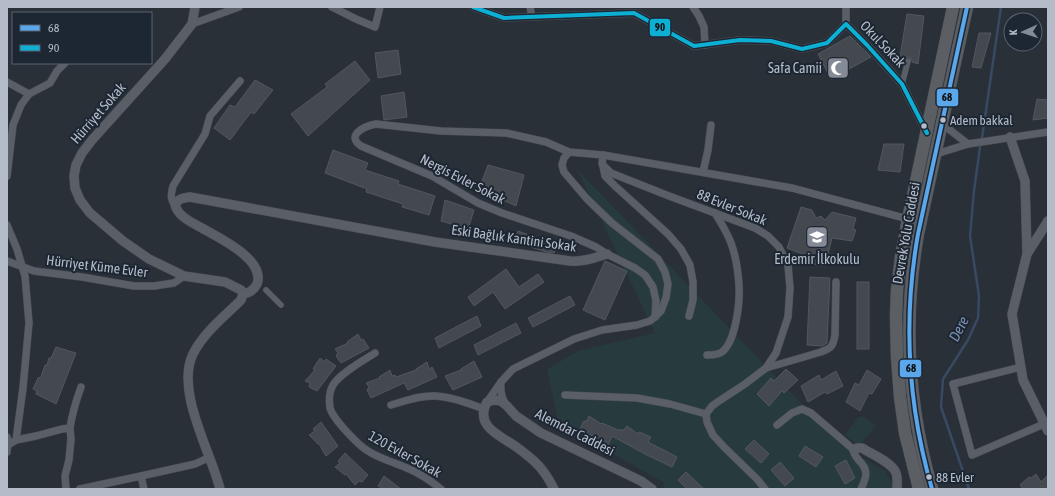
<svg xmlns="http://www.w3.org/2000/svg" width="1055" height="496" viewBox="0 0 1055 496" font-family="'Asap Condensed',sans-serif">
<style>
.green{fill:#273a3e}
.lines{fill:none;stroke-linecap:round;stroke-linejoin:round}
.stream{stroke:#384963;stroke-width:2.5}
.building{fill:#444950;stroke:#52575f}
.pedestrian-casing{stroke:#484c53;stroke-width:6}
.minor-casing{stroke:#484c53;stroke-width:8}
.tertiary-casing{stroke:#484c53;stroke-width:10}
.trunk-casing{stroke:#474c53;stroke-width:13}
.pedestrian{stroke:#5a5e66;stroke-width:5.5}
.minor{stroke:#5a5e66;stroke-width:7}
.tertiary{stroke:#5a5e66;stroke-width:9}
.trunk{stroke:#5b5f64;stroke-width:12}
.bus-1-casing{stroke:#1d2633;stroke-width:7}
.bus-2-casing{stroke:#1d2633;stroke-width:7}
.bus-1{stroke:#5aa8eb;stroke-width:4}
.bus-2{stroke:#0dafd3;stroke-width:4}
.bus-dot{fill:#b4bcc9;stroke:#1d2633;stroke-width:1.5}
.labels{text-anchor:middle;stroke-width:4;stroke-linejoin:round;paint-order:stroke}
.bus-label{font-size:13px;fill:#b4bcc9;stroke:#1d2633;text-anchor:start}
.street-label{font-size:14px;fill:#b4bcc9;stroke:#1d2633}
.poi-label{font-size:14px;fill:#b4bcc9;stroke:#1d2633;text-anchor:end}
.water-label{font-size:15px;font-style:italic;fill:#7c92b1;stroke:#1d2633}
.line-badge{stroke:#1d2633;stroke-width:1.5}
.pale-badge-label{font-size:11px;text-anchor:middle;font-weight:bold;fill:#111}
</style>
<rect width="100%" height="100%" fill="#2a3038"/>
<!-- green -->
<g class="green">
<polygon points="577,169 842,446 867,461 885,471 896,489 664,489 663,482 559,424 547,369 578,351 655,333"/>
<polygon points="859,417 864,417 876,426 859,446 845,435 856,420"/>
</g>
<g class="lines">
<!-- stream -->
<g class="stream">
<polyline points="982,138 1001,7"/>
<polyline points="969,489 941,407 943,379 968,340 978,318 979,296 970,236 974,191 980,147"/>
</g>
</g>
<!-- building -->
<g class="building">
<polygon points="907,14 924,16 918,64 912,62 912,60 909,57 907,57 904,59 900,57"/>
<polygon points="979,33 991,33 981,68 972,67"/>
<polygon points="850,36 871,57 831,79 818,54"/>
<polygon points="398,50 401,74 378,78 375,53"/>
<polygon points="355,61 370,80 308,136 291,114 327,87 325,84"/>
<polygon points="255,80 273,90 254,114 251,112 230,140 214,128 230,105 235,107"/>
<polygon points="404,92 407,117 384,120 381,96"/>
<polygon points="1037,99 1048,100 1048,118 1033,120"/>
<polygon points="884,144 904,144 900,172 878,170"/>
<polygon points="333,150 368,163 365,170 399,181 398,184 435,196 429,215 402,207 403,204 366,192 367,189 325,173"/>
<polygon points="488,165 524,175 516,206 479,189"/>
<polygon points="445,200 474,210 468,229 441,221"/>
<polygon points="801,207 812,210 816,218 821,216 825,220 832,212 856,218 853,229 856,230 852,241 832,238 825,266 800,262 802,254 787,248"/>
<polygon points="518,231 557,245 554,253 546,252 514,241"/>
<polygon points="605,261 627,271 605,320 583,310"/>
<polygon points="506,269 519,287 538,274 544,282 505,309 493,292 474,306 468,297"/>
<polygon points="810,277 830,278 827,343 822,346 807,345"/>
<rect x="857" y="282" width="12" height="67"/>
<polygon points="570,296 575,305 533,327 528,318"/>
<polygon points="477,316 481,326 439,348 435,338"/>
<polygon points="516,323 521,333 478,355 474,345"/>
<polygon points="358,334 361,340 363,339 369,348 341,363 336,356 338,353 335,349 348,343 347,342"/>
<polygon points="56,347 76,353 56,404 36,394 37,391 33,389 38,378 41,377 45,365 47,365 49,358 51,358"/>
<polygon points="320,358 325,362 326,359 336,366 317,391 309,387 310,383 305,381 315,370 313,369"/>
<polygon points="474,361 482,377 453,390 445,376 461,370 461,369"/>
<polygon points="427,362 429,369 432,367 437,377 408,390 404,383 371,398 367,390 369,387 366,383 380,378 379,377 390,370 392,376 395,375 396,377 416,370 416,369"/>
<polygon points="786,369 798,380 784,393 782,391 769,406 757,394 771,378 774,381"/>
<polygon points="867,370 881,379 872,394 869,393 860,411 846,402 855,383 859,385"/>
<polygon points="836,371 843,386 827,394 825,392 808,402 801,386 819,375 821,380"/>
<polygon points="589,416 601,424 602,423 618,430 624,430 627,426 638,434 639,432 651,437 648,442 677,457 672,467 645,454 612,436 608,445 580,429 584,421 587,421"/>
<polygon points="321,422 338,446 326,456 319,444 318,444 309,435 315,431 313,429"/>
<polygon points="754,440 769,454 761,463 745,449"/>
<polygon points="805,446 823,457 816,467 799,456"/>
<polygon points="345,453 368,475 362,482 359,481 355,485 346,474 345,475 335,467 340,463 338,461"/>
<polygon points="846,460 855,478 845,484 835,466"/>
<polygon points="780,462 794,478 785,486 771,470"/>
<polygon points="686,472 704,489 687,489 678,480"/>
<polygon points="1036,474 1041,482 1048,475 1048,489 1023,489 1020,485 1029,477 1031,478"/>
<polygon points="384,476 401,489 384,489 378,486"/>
</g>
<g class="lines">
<!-- pedestrian casing -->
<g class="pedestrian-casing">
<g id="pedestrian">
<polyline points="902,84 908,61"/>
<polyline points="266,290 281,305"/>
</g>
</g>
<!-- minor casing -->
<g class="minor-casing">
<g id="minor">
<polyline points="332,7 356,19 375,27 380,7"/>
<polyline points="473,7 504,18 634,13 694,46 740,40 771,41 802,49 827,43 846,24 867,45 902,84 926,131"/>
<polyline points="530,7 532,17"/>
<polyline points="693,7 699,16 704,27 705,45"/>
<polyline points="846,7 846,24"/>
<polyline points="192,24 239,7"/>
<polyline points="7,82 29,94"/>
<polyline points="942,125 946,127 968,144 1048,132"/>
<polyline points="936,154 968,144"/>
<polyline points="603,155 602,164 611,173 669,196 755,228 768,236 779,247 788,265 790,288 788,317 776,353 766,368 745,384 719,401 712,406 706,414 707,422 713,435 725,448 757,479 765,489"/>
<polyline points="603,166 605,176 615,186 668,234 681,249 690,265 693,282 693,300 689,316"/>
<polyline points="703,172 708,150 711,125"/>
<polyline points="7,176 13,125 21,105 29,94 50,83 57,71 65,63"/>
<path d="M 175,205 C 170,199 171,194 173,186 L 205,134 L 210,116 L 240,81"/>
<polyline points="7,225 17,249 25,276 29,323 23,388 16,440 8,445"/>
<polyline points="7,261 34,271 82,277 134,286 154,286 174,283 184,276"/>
<path d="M 655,317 L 656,301 L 653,287 L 645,275 L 635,268 L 607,254 L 596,247 L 571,236 L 502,213 L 478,203 L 432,176 L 361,146 C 345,135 365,126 376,124 L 441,131 L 506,133 L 546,142 L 569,152 L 603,155 L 792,188 L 908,219"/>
<path d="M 375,353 C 364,360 337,375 332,387 C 329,393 329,401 330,408 C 333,419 358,445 368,451 C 380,459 394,462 407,468 C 419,473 431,481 441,489"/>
<path d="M 707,355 C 712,355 718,355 722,352 C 736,341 740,302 739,285 C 738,271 736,256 731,243 C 727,232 721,223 715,213"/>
<polyline points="1021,367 953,384 972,455 1044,424"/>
<path d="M 766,368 L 821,352 C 831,348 833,347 835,335 L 836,282"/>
<polyline points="565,395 637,398 670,404 706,414"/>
<polyline points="487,402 501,382"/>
<path d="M 391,405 C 405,401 420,395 435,396 C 452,397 468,403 484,409"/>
<path d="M 506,405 C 501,397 500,391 501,382 L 513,369 L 574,339 L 602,330 L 637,325 L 650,321 L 655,317 L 661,311 L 666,298 L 668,284 L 665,272 L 658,259 L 612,223 L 587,199 L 564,172 L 562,165 L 564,158 L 569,152"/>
<path d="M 777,425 L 792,413 L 802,409 L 811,413 L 854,450 L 854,453 C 856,458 859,460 862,464 C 869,472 865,480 861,489"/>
<path d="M 70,428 C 72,414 76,401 81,387"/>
<polyline points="7,437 8,441 7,452"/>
<polyline points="16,440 36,436 62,429 70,428 71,439 69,460 65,476 66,489"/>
<polyline points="141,476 195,464 210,457"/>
<polyline points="80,489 141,476 144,489"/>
</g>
</g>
<!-- tertiary casing -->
<g class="tertiary-casing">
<g id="tertiary">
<path d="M 195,7 L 192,24 L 165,59 L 92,140 L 82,153 L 76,165 L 74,176 L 75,188 L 80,200 L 90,213 L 123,241 L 149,259 L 184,276 L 225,282 L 241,290 L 243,294 L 241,300 C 224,317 204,332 193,354 C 175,391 211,452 220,489"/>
<polyline points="1010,137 1025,181 1027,254"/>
<polyline points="1048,221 1027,254 1012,314 1023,380 1048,431"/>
<path d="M 243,294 C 249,293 254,290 257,284 C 266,259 217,237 200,227 C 191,222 178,216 175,205 C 179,198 183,198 190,197 L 435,242 L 570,261 C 583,262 594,258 607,254"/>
<path d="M 854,450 L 857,448 L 862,448 C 871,454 892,462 896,473 C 898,478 897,484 897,489"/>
<path d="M 554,489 C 549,479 543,469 534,461 C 527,455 520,449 512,444 C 496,434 475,424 487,402 L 495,400 L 501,401 L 507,406 L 516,416 L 541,433 L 641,481 L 652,489"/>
</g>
</g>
<!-- trunk casing -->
<g class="trunk-casing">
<g id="trunk">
<polyline points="919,489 905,433 900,397 897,357 896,316 897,290 901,257 908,219 953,7"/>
<path d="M 932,489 C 908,406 903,319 918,234 L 967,7"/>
</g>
</g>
<!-- pedestrian -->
<use href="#pedestrian" class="pedestrian"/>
<!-- minor -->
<use href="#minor" class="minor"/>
<!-- tertiary -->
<use href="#tertiary" class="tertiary"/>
<!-- trunk -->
<use href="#trunk" class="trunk"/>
<!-- bus-1 casing -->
<g class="bus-1-casing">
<path id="bus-1" d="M 932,489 C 908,406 903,319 918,234 L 967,7"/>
</g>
<!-- bus-2 casing -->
<g class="bus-2-casing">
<polyline id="bus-2" points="473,7 504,18 634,13 694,46 740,40 771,41 802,49 827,43 846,24 867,45 902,84 927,133"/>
</g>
<!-- bus-1 -->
<use href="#bus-1" class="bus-1"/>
<!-- bus-2 -->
<use href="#bus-2" class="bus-2"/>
</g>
<!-- icons -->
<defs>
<g id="mosque-square" transform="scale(1.15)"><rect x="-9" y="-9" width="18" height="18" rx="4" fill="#848b96" stroke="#1d2633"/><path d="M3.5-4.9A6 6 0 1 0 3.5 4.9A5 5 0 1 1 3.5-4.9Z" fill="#fff"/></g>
<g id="school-square" transform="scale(1.15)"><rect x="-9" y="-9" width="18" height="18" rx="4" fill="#848b96" stroke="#1d2633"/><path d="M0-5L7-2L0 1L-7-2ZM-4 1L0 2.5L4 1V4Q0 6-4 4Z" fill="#fff"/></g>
</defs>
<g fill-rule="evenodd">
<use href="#mosque-square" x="838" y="68"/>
<use href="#school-square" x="817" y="237"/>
</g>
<!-- markers -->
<g class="bus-dot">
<circle cx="943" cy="120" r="3.5"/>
<circle cx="924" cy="126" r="3.5"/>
<circle cx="929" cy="477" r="3.5"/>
</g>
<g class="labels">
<!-- bus labels -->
<g class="bus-label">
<text x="950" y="125">Adem bakkal</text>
<text x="936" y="482">88 Evler</text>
</g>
<!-- street labels -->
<g class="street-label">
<text transform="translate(883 44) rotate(46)" y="5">Okul Sokak</text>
<text transform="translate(98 113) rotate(-49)" y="5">Hürriyet Sokak</text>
<text transform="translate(463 179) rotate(27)" y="5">Nergis Evler Sokak</text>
<text transform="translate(732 207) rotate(22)" y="5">88 Evler Sokak</text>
<text transform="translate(906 233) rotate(-80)" y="5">Devrek Yolu Caddesi</text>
<text transform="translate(514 238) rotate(8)" y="5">Eski Bağlık Kantini Sokak</text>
<text transform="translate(97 266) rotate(7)" y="5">Hürriyet Küme Evler</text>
<text transform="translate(575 432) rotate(27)" y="5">Alemdar Caddesi</text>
<text transform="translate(405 454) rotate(29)" y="5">120 Evler Sokak</text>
</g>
<!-- poi labels -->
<g class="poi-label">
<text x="822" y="73">Safa Camii</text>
<text x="817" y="264" text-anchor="middle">Erdemir İlkokulu</text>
</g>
<!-- water labels -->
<g class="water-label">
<text transform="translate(959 329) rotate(-63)" y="5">Dere</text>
</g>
</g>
<g class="line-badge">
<rect x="649" y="18" width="22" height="19" rx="4" fill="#0dafd3"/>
<rect x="936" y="88" width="23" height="19" rx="4" fill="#5aa8eb"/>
<rect x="899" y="359" width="23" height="19" rx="4" fill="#5aa8eb"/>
</g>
<g class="pale-badge-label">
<text x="660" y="31">90</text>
<text x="947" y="101">68</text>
<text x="911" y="372">68</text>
</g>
<!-- border -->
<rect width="1055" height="496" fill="none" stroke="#b4bcc9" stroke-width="16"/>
<!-- legend -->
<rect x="12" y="12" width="140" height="52" fill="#1d2633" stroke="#59626f"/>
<rect x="20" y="25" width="20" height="6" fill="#5aa8eb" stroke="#59626f"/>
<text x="48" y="32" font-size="12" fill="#b4bcc9">68</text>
<rect x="20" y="45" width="20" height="6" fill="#0dafd3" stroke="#59626f"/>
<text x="48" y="52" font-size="12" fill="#b4bcc9">90</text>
<!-- north arrow -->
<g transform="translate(1023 32) rotate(267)"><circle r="19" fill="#1d2633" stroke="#59626f"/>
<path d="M0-3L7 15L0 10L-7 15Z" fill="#848b96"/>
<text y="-6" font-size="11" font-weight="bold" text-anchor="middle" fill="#b4bcc9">K</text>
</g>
</svg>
